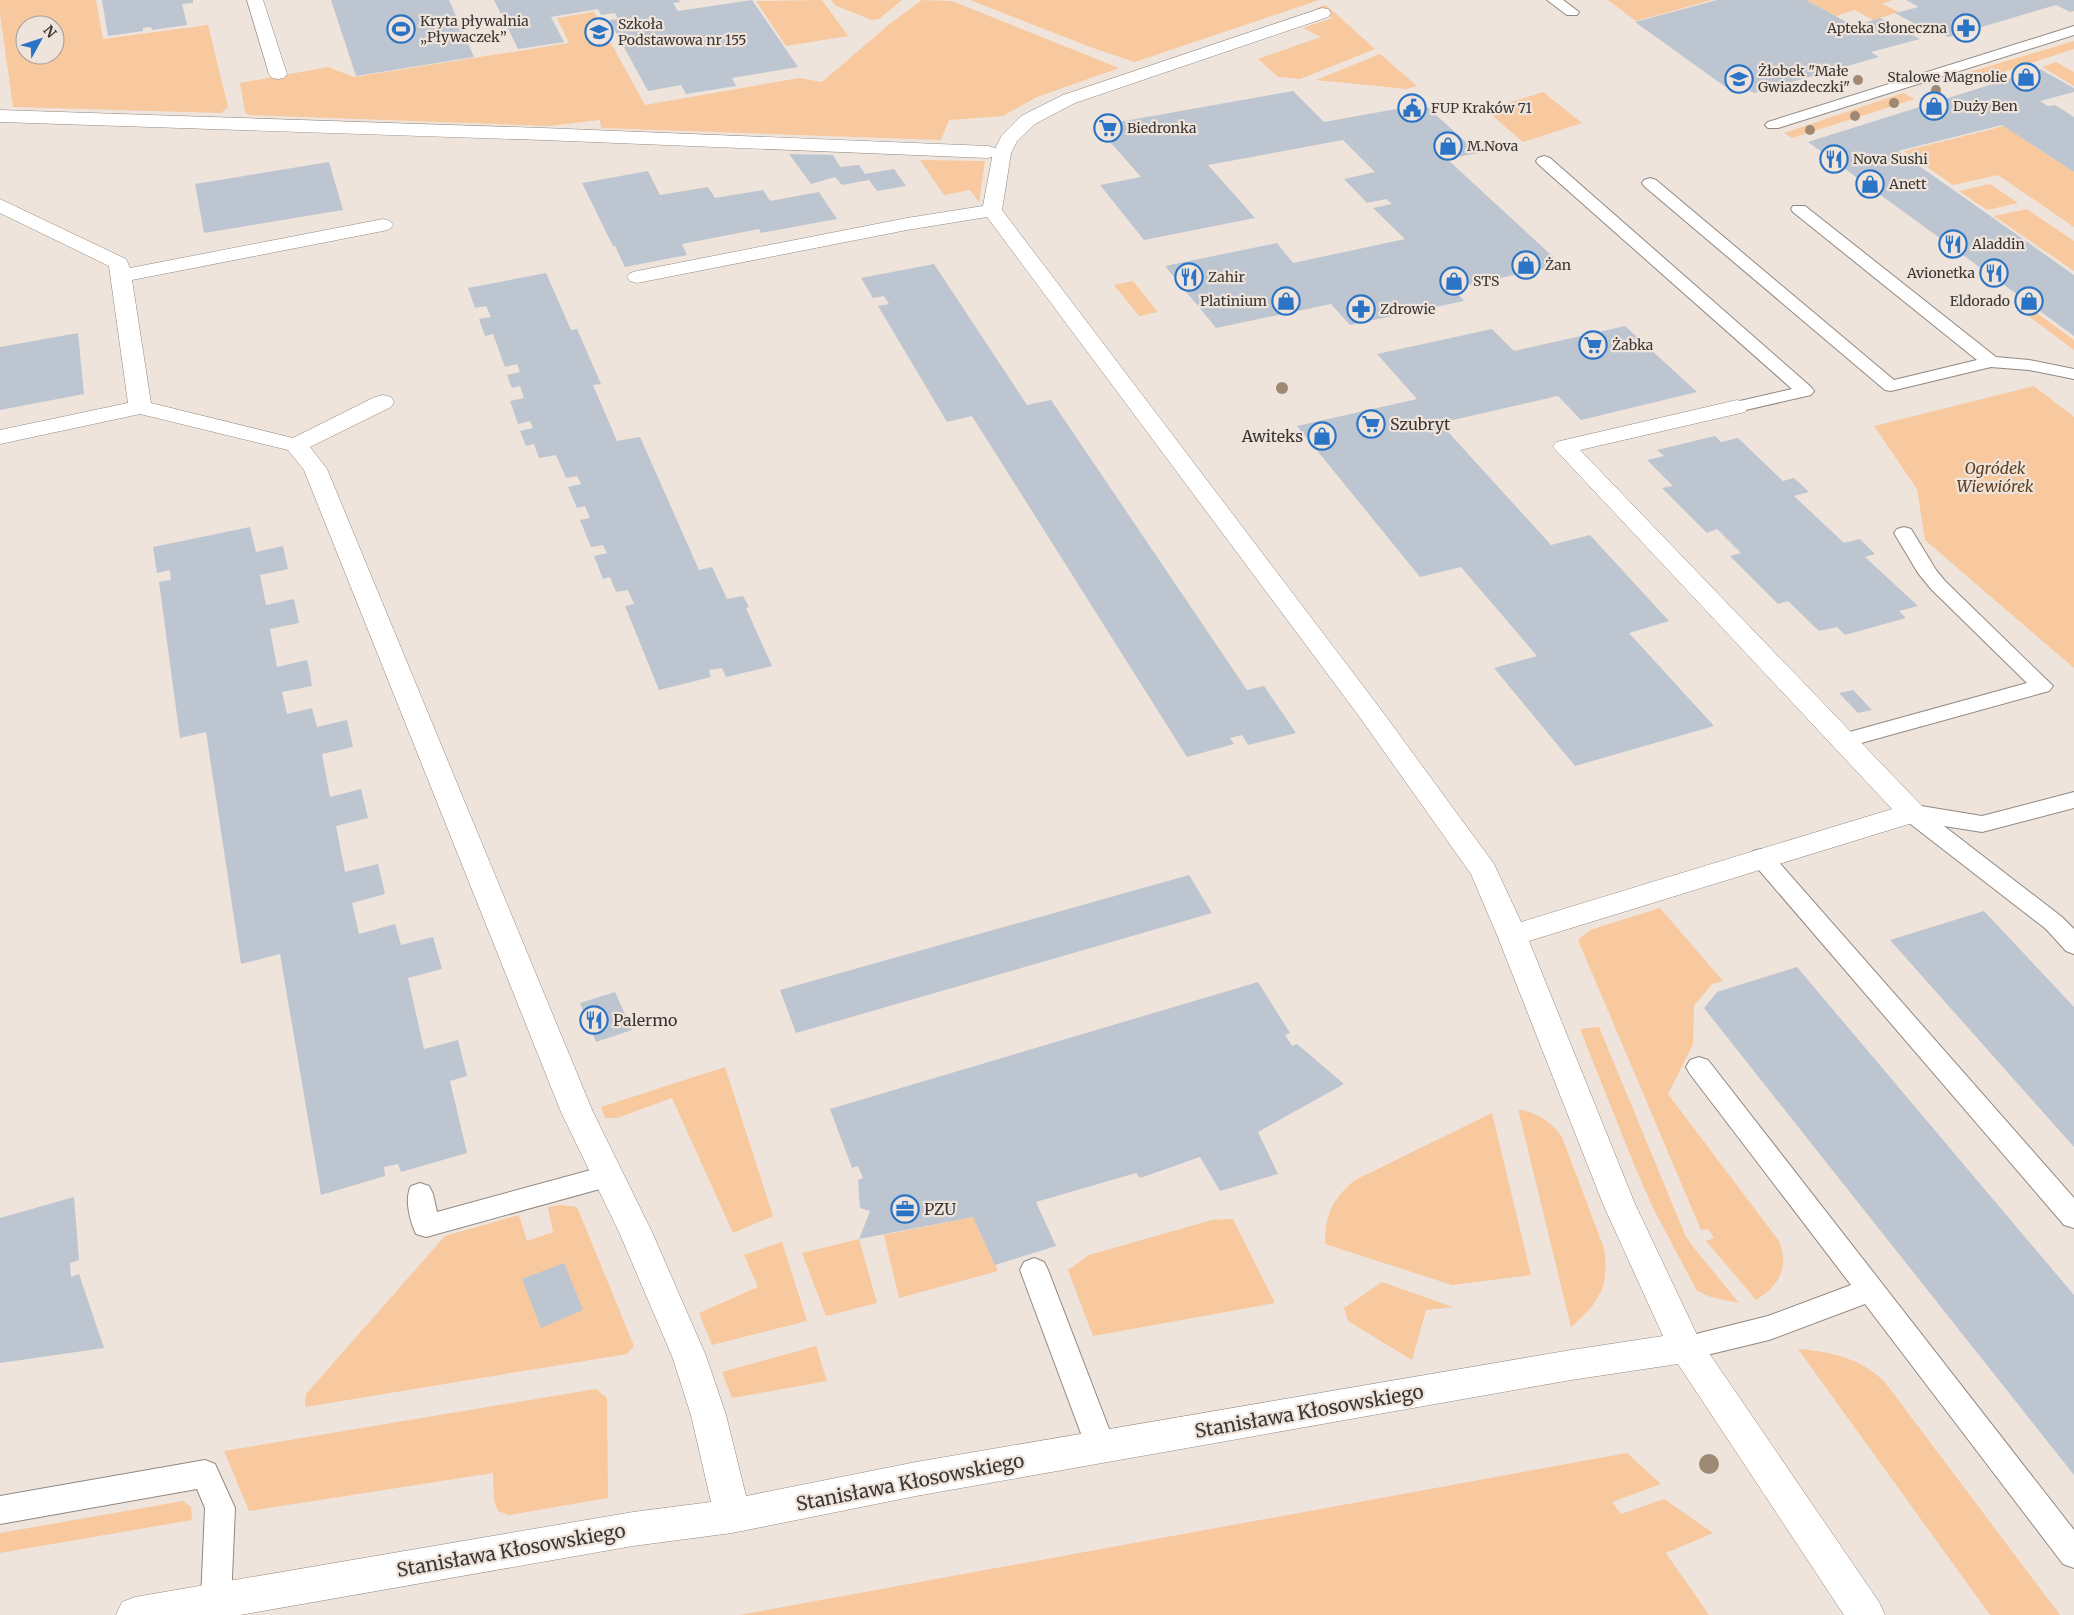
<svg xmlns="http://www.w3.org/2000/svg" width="2074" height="1615" viewBox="0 0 2074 1615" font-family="Merriweather,serif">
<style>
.green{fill:#f8c89e;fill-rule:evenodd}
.building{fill:#bdc5d0}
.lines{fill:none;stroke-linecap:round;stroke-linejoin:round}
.service-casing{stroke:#928880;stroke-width:2}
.pedestrian-casing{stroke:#928880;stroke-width:1}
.minor-casing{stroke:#928880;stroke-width:1}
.service{fill:#fff;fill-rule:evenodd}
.pedestrian{fill:#fff;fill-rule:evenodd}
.minor{fill:#fff;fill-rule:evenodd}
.tree{fill:#a08974}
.labels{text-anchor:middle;stroke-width:4.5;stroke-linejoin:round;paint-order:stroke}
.far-poi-label{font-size:14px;fill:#3b3633;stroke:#efe4db;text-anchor:start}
.poi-label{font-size:16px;fill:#3b3633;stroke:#efe4db;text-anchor:start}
.park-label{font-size:16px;font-style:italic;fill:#5f3f20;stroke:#efe4db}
.near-street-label{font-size:19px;fill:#3b3633;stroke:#efe4db}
</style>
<rect width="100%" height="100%" fill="#efe4db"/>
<!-- green -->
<g class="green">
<path d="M 0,0 L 96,0 L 103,39 L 208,25 L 228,107 L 221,113 L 13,107 L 0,14 ZM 25,25 L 55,25 L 55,55 L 25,55 Z"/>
<polygon points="822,0 848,36 786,46 756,1"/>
<polygon points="831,0 902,0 879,19 872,20 836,6"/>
<polygon points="922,0 952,1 1119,68 1037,97 1003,116 949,120 941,140 601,128 600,120 549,126 249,115 245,112 240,83 328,67 354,77 569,43 557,18 594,12 645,105 799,78 822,82 892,22"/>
<polygon points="970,0 1319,0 1135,62 1093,48"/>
<polygon points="1608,0 1712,0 1636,21"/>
<polygon points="1806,0 1893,0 1882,4 1899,12 1873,20 1855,10 1836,16"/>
<polygon points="1326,5 1375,49 1300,79 1278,77 1258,59 1321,37 1303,28 1332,18 1316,8"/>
<polygon points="2074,41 2074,49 1970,83 1956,76"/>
<polygon points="1380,54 1417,86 1407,89 1316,80"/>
<polygon points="2056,62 2074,72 2074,86 2042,67"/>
<polygon points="1543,92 1582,123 1523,142 1486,110"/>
<polygon points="1903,93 1915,99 1792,138 1784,133"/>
<polygon points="2004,126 2074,172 2074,227 1998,175 1953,185 1904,151"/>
<polygon points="920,160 985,161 979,202 970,190 944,195"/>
<polygon points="1990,184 2018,203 1987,210 1959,191"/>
<polygon points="2027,209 2074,241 2074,271 1994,216"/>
<polygon points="1133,281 1158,312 1139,316 1114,285"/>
<polygon points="2026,305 2074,340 2074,350 2016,307"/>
<polygon points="2034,386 2074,417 2074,668 1925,540 1917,489 1874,426"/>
<path d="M 1660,908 L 1723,981 L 1712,984 L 1694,1006 L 1693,1044 L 1668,1094 L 1779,1241 C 1790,1267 1779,1286 1756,1300 L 1706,1241 L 1714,1238 L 1708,1229 L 1701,1230 L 1578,940 L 1590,930 Z"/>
<polygon points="1599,1027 1686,1237 1694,1248 1739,1303 1711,1297 1697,1291 1653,1208 1635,1167 1580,1029"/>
<polygon points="725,1067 773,1216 733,1233 672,1098 617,1118 605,1118 601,1107"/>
<path d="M 1518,1109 C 1537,1113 1551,1121 1562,1137 L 1604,1248 C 1610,1286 1599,1303 1571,1327 Z"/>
<path d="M 1492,1113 L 1531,1275 L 1452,1285 L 1325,1244 C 1325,1215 1332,1199 1355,1180 Z"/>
<polygon points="560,1205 577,1207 634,1346 627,1354 305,1407 306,1394 445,1236 519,1215 527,1241 553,1232 548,1207"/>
<polygon points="973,1217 998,1271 899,1298 884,1235"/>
<polygon points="1233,1219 1275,1303 1093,1336 1068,1270 1089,1255 1212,1220"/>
<polygon points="859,1239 877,1303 826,1316 802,1253"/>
<polygon points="782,1242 807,1321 712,1345 699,1313 758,1287 744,1255"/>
<polygon points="1382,1282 1453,1307 1426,1310 1412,1360 1348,1321 1344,1308"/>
<polygon points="816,1346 827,1381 732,1398 722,1372"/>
<path d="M 1798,1349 C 1832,1352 1859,1358 1884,1381 L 2060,1615 L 1990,1615 Z"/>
<polygon points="596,1389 607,1398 608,1498 509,1515 498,1511 494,1501 493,1473 249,1511 224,1451"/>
<polygon points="1627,1453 1661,1484 1612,1502 1621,1514 1664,1499 1713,1533 1666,1553 1709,1615 739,1615"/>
<polygon points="183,1501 191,1507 192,1520 0,1553 0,1533"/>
</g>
<!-- building -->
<g class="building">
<polygon points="102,0 193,0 193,3 182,4 187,25 152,30 151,27 143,28 143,31 108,36"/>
<polygon points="331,0 449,0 474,57 356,76"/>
<polygon points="494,0 679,0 680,2 673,3 678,11 752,0 798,67 732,78 736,86 686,94 681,85 648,91 609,20 618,19 615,13 601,15 598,9 551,17 564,42 518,49"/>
<polygon points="1717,0 1806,0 1854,26 1880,18 1920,39 1871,52 1879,57 1754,93 1746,89 1734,93 1635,22"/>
<polygon points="1906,0 2074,0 2074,11 2070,12 2056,5 1948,37 1940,33 1935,35 1895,13 1919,7"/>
<polygon points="2040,69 2074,88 2074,92 2040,101 2048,106 2055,105 2074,117 2074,172 2002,125 1898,151 2074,275 2074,336 1808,142"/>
<polygon points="1293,91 1324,122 1424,104 1478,153 1447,159 1562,265 1453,288 1464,301 1350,325 1331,304 1216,328 1165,266 1277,243 1293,263 1405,239 1373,208 1392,204 1386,199 1367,203 1344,179 1375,172 1343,140 1208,165 1255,218 1144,240 1100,185 1141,177 1096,126"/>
<polygon points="789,154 833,155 840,167 859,165 865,174 894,169 906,186 877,191 869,180 842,185 835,177 811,184"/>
<polygon points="329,162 343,210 204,233 195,184"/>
<polygon points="648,171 660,195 708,187 715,198 763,190 770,201 819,192 837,219 761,233 759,229 682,244 687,255 625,267 615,246 613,246 582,183"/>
<polygon points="934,264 1027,405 1051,400 1247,690 1264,686 1296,733 1248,745 1242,735 1230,738 1234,744 1187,757 972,416 947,422 878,306 889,304 884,296 873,298 861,278"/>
<polygon points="546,273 571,330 577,329 601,384 593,385 617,441 640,437 699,570 712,567 727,599 743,596 749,607 746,608 772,666 726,677 722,668 709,670 711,677 659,690 625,606 634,604 628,590 616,592 610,577 603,579 594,556 607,553 603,545 591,547 580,520 590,518 585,506 577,508 568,487 581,484 577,476 566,478 556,455 539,458 534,444 526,446 520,431 533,428 530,421 518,424 510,401 524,398 520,386 512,388 507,375 520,372 517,364 505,367 493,334 485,336 479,319 491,317 486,306 475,308 468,288"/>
<polygon points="1625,326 1697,392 1581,420 1558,396 1440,423 1551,545 1590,535 1669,621 1629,633 1714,726 1575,766 1494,668 1537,656 1461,567 1420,577 1297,426 1417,399 1377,354 1492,329 1514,351"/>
<polygon points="78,333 84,394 0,410 0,347"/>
<polygon points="1715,436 1721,442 1738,438 1783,481 1794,478 1809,492 1794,496 1844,543 1860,539 1875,554 1865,557 1918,606 1899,611 1906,618 1845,635 1837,627 1819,631 1788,601 1778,604 1730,556 1741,553 1717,529 1707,533 1662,488 1673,486 1647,460 1664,456 1657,450"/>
<polygon points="250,527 256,552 283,546 288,569 260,575 266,605 294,599 299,623 270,629 277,667 307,660 310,673 312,686 282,692 287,714 312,708 317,727 347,720 353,747 322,754 330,797 361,789 368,818 336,826 345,872 378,864 385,894 352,903 359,934 395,924 401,945 433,937 442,969 408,978 424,1049 458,1040 467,1076 450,1081 467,1153 401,1172 398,1164 384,1167 385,1176 321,1195 280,954 241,964 206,732 180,738 159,582 171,580 170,570 157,573 153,547"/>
<polygon points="1853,690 1872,710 1858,713 1839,693"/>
<polygon points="1189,875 1212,913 796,1033 780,990"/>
<polygon points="1984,911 2074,1007 2074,1147 1890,940"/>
<polygon points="1797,967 2074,1295 2074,1475 1704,1008 1717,992"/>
<polygon points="1258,982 1290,1033 1285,1035 1292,1046 1297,1044 1344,1084 1258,1132 1278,1174 1220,1191 1200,1157 1140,1178 1136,1173 1036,1202 1056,1246 995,1265 973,1217 859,1239 870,1211 860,1208 858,1180 863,1178 858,1166 852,1168 830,1109"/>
<polygon points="615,992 632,1030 596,1042 580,1003"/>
<polygon points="74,1197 79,1260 70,1263 71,1277 79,1274 104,1348 0,1363 0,1218"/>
<polygon points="564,1263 583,1310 541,1328 522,1279"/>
</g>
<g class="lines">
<!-- service casing -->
<g class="service-casing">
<g id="service">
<polygon points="1547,0 1563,0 1579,12 1577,15 1567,15"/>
<polygon points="2074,26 2074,35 1778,128 1768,128 1765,125 1768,122"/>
<polygon points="1544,156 1550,158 1811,387 1814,391 1811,395 1737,412 1731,411 1728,407 1731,403 1792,389 1538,164 1536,161 1538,158"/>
<polygon points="1650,178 1656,180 1894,380 1977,360 1793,212 1791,209 1793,206 1805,206 1996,357 2029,360 2074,369 2074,379 2029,370 1991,367 1891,391 1885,390 1644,186 1642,183 1644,180"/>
<polygon points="1904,527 1911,529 1936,570 1945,581 2053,686 2049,691 1843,748 1835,746 1832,741 1835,736 2027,683 1931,589 1918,573 1894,533 1897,529"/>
<polygon points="2074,792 2074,808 1982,832 1944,826 2062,917 2074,929 2074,954 2066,951 2046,929 1904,819 1901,813 1904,807 1915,805 1982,816"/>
<polygon points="1761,849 1769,851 2074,1198 2074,1228 2064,1225 1753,863 1749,857 1753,851"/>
<polygon points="1699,1057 1708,1060 2074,1530 2074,1568 2063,1564 1865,1304 1769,1340 1686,1360 1676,1357 1672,1348 1676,1339 1768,1316 1851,1285 1690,1074 1686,1067 1690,1060"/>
<path d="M 609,1165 L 618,1168 L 622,1176 L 618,1184 L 426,1237 L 416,1234 C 410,1221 404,1199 411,1186 L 420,1183 L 429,1186 L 433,1194 L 437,1212 Z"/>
<polygon points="1034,1258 1044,1262 1048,1270 1116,1447 1111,1456 1101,1460 1091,1456 1086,1447 1020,1270 1024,1262"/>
<polygon points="205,1460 215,1464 235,1508 231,1601 227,1611 218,1615 205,1611 201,1601 205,1508 197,1489 0,1524 0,1496"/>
</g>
</g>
<!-- pedestrian casing -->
<g class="pedestrian-casing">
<polygon id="pedestrian" points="0,110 543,128 988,146 995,148 997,152 995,156 988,158 543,140 0,122"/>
</g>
<!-- minor casing -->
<g class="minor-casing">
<g id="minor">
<polygon points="247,0 263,0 287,74 284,78 278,79 272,78 269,74"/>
<polygon points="1322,8 1328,9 1331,13 1328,17 1075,103 1035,124 1017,141 1011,153 1002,210 1379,707 1494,864 1521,922 1892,809 1553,447 1556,442 1737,400 1745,402 1748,407 1745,412 1580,450 1922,806 1926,813 1922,820 1529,941 1635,1204 1698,1337 1879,1602 1885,1615 1844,1615 1678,1364 1571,1380 916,1496 732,1533 633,1546 240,1615 116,1615 122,1602 135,1597 633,1512 711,1502 691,1415 672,1356 619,1232 561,1112 304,470 288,450 140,414 0,444 0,430 128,403 109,266 0,213 0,199 126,259 130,268 383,219 390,221 393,225 390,229 383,231 132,280 151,403 293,438 375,397 383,395 391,397 394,402 391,407 310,447 327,469 593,1112 652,1232 706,1356 726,1415 746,1496 916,1462 1571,1350 1663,1336 1603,1204 1497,935 1471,874 1361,719 987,217 907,230 637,283 630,281 627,277 630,273 637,271 907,218 983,206 993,153 1002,135 1021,116 1063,95"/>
</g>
</g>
<!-- service -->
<use href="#service" class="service"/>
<!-- pedestrian -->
<use href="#pedestrian" class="pedestrian"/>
<!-- minor -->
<use href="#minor" class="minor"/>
</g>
<!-- trees -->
<g class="tree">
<circle cx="1978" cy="78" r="5"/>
<circle cx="1858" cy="80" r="5"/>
<circle cx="1936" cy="90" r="5"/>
<circle cx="1894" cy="103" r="5"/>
<circle cx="1855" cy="116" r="5"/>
<circle cx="1810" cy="130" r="5"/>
<circle cx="1282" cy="388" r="6"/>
<circle cx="1709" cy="1464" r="10"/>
</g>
<!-- icons -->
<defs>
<g id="pharmacy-ring" transform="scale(1.4375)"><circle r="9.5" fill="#efe4db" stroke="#2b73c4" stroke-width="1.5"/><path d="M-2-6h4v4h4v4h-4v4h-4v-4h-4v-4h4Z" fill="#2b73c4"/></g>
<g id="stadium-ring" transform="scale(1.4375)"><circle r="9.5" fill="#efe4db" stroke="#2b73c4" stroke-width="1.5"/><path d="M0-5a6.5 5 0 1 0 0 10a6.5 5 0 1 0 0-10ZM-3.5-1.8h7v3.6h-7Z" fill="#2b73c4"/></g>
<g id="school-ring" transform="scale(1.4375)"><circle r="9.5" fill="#efe4db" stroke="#2b73c4" stroke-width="1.5"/><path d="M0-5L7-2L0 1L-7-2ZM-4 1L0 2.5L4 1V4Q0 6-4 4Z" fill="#2b73c4"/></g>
<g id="shop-ring" transform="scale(1.4375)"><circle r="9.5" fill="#efe4db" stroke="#2b73c4" stroke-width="1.5"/><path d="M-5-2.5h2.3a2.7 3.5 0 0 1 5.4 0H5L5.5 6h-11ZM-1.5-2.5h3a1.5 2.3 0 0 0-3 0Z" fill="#2b73c4"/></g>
<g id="civic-ring" transform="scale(1.4375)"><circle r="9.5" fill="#efe4db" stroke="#2b73c4" stroke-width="1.5"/><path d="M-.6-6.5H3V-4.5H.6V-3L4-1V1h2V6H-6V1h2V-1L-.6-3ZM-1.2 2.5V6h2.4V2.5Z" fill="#2b73c4"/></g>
<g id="supermarket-ring" transform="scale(1.4375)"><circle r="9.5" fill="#efe4db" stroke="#2b73c4" stroke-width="1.5"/><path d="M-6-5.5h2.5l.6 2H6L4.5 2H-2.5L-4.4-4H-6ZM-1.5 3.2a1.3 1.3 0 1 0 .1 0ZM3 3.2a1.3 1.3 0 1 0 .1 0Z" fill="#2b73c4"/></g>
<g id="restaurant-ring" transform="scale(1.4375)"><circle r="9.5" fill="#efe4db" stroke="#2b73c4" stroke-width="1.5"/><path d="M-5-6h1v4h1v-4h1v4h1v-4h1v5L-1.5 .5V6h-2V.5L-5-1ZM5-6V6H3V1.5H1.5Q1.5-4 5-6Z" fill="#2b73c4"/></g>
<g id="office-ring" transform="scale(1.4375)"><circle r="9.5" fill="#efe4db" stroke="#2b73c4" stroke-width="1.5"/><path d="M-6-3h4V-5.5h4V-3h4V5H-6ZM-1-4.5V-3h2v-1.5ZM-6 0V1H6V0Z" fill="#2b73c4"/></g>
</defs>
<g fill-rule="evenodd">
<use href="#pharmacy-ring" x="1966" y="28"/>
<use href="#stadium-ring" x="401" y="29"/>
<use href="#school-ring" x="599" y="32"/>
<use href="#shop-ring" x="2026" y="77"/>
<use href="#school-ring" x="1739" y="79"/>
<use href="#shop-ring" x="1934" y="106"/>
<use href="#civic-ring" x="1412" y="108"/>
<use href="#supermarket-ring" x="1108" y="128"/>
<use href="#shop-ring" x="1448" y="146"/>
<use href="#restaurant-ring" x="1834" y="159"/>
<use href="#shop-ring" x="1870" y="184"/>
<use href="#restaurant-ring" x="1953" y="244"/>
<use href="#shop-ring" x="1526" y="265"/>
<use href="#restaurant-ring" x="1994" y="273"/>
<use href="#restaurant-ring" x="1189" y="277"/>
<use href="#shop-ring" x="1454" y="281"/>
<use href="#shop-ring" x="1286" y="301"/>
<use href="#shop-ring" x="2029" y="301"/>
<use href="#pharmacy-ring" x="1361" y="309"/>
<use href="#supermarket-ring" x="1593" y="345"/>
<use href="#supermarket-ring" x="1371" y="424"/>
<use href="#shop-ring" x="1322" y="436"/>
<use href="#restaurant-ring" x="594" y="1020"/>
<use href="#office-ring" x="905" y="1209"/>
</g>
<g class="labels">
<!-- far-poi labels -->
<g class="far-poi-label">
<text x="420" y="26">Kryta pływalnia<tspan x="420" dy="16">„Pływaczek”</tspan></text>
<text x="618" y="29">Szkoła<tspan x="618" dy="16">Podstawowa nr 155</tspan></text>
<text x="1947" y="33" text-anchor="end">Apteka Słoneczna</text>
<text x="1758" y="76">Żłobek "Małe<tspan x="1758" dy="16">Gwiazdeczki"</tspan></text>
<text x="2007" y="82" text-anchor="end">Stalowe Magnolie</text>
<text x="1953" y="111">Duży Ben</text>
<text x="1431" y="113">FUP Kraków 71</text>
<text x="1127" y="133">Biedronka</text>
<text x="1467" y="151">M.Nova</text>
<text x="1853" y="164">Nova Sushi</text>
<text x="1889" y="189">Anett</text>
<text x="1972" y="249">Aladdin</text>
<text x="1545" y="270">Żan</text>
<text x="1975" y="278" text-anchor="end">Avionetka</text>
<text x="1208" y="282">Zahir</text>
<text x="1473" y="286">STS</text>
<text x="1267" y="306" text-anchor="end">Platinium</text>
<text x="2010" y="306" text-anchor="end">Eldorado</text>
<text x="1380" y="314">Zdrowie</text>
<text x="1612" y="350">Żabka</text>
</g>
<!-- poi labels -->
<g class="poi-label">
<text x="1390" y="430">Szubryt</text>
<text x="1303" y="442" text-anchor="end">Awiteks</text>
<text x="613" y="1026">Palermo</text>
<text x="924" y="1215">PZU</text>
</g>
<!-- park labels -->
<g class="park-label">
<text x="1995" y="474">Ogródek<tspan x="1995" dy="18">Wiewiórek</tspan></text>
</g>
<!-- near-street labels -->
<g class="near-street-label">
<text transform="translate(1309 1411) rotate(-10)" y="7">Stanisława Kłosowskiego</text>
<text transform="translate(910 1482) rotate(-11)" y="7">Stanisława Kłosowskiego</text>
<text transform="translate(511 1550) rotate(-10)" y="7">Stanisława Kłosowskiego</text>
</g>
</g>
<!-- north arrow -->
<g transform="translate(40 40) rotate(50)"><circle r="24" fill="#efe4db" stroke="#a79e98"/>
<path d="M0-4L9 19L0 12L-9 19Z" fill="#2b73c4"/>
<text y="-8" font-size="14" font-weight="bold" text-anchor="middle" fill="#3b3633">N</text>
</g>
</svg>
